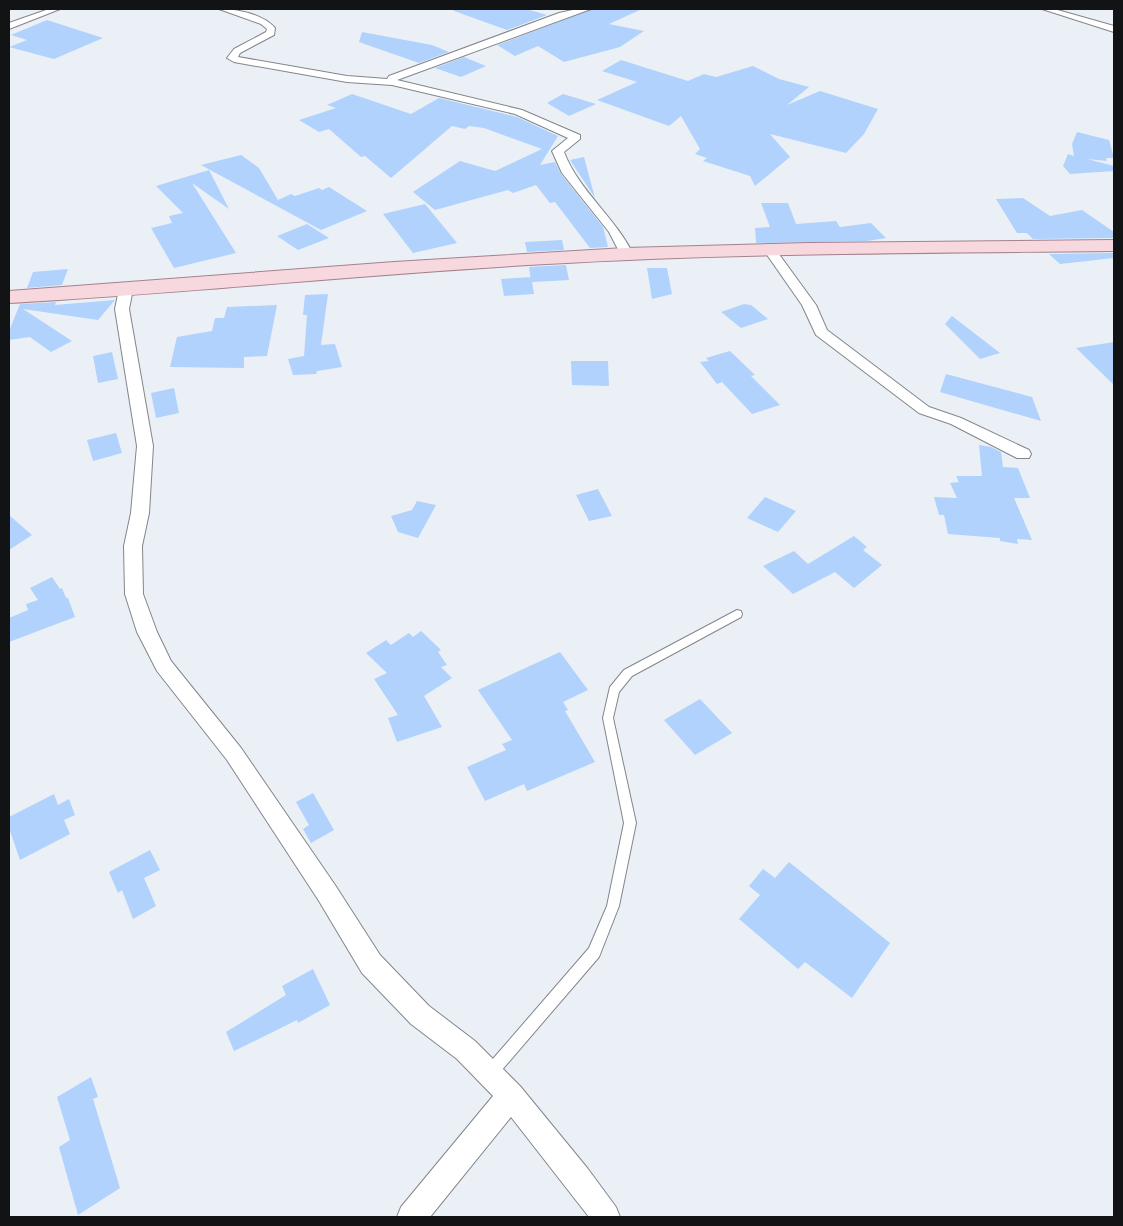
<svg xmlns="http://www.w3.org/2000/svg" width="1123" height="1226" viewBox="0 0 1123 1226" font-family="Mulish,sans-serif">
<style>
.building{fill:#b0d2fd}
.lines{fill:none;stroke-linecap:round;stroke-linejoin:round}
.service-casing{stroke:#82868b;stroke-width:2}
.minor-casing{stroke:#82868b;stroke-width:2}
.primary-casing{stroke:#a4828b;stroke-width:2}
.service{fill:#fff;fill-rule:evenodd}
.minor{fill:#fff;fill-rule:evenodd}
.primary{fill:#f8d8df;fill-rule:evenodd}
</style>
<rect width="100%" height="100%" fill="#ebf0f6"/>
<!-- building -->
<g class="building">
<polygon points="454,9 526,9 547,15 507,30 454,11"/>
<polygon points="593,9 642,9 609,24 644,31 620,47 564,62 538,46 515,56 497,45"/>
<polygon points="47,20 103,38 54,59 9,47 27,40 11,35"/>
<polygon points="362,32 432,45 449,52 419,63 359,42"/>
<polygon points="464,57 486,66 461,77 435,68"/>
<polygon points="621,60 688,81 704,74 716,77 753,66 779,79 809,87 787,105 820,91 878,109 864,134 846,153 770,134 790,157 755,186 750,176 703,161 707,158 695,154 700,149 681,116 669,126 597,100 637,82 602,71"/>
<polygon points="352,94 411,114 439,98 517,117 558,136 540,165 555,162 561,174 603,227 608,247 590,248 555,202 550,203 536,185 513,193 508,190 435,210 413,192 460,161 495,171 542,149 484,128 469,126 465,129 452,126 391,178 365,156 361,157 329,129 319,132 299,120 336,108 327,105"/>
<polygon points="563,94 596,104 569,116 547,103"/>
<polygon points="1077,132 1109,140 1114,158 1106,158 1107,161 1087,159 1114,166 1114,171 1070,174 1063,166 1068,154 1074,156 1072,144"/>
<polygon points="241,155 259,168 278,200 291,194 295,196 319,188 322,190 329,187 367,211 321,230 201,165"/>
<polygon points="584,157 595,198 570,160"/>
<polygon points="209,170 229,209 192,183 236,253 174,268 151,228 172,223 169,216 183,213 156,186"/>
<polygon points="1023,198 1050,216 1082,210 1114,232 1114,238 1033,239 1027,233 1017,233 996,199"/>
<polygon points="761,203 788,203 796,224 836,221 840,227 871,223 886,238 867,241 756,243 755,228 770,227"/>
<polygon points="425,204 457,243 413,253 383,214"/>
<polygon points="307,224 329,238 298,250 277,236"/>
<polygon points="562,240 564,250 527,252 525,242"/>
<polygon points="1114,253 1114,258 1060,264 1049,254"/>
<polygon points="566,265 569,280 532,282 534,294 504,296 501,279 531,277 531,281 529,267"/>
<polygon points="647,268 667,268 672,294 652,299"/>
<polygon points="68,269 62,285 27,288 33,272"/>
<polygon points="328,294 321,345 335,344 342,367 317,371 316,374 293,375 288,359 304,356 307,315 303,315 305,295"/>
<polygon points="115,300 98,320 23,309 72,341 51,352 30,337 9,340 9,331 20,304 56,302 55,305"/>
<polygon points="744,304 751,305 768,319 741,328 721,312"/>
<polygon points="277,305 267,356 244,357 244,368 170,367 177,337 212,331 215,318 224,318 227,307"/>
<polygon points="952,316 1000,353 980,359 945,324"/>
<polygon points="1114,342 1114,385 1076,348"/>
<polygon points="730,351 755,375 751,376 780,405 752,414 722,382 717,384 700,362 709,361 706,358"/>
<polygon points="112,352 118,379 98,383 93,356"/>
<polygon points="571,361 608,361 609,386 572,385"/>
<polygon points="946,374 1032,397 1041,421 940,392"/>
<polygon points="174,388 179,413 156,418 151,393"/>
<polygon points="116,433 122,453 93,461 87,440"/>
<polygon points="979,445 991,447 1001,452 1003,467 1018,468 1030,498 1014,498 1032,540 1017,539 1018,544 1000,541 1000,538 948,534 944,515 939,515 934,497 957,498 950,483 959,482 956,476 982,476"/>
<polygon points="598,489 612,516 589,521 576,495"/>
<polygon points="765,497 796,511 778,532 747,518"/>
<polygon points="417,501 436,505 418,538 398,532 391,516 412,510"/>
<polygon points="9,515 32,535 9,550"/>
<polygon points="854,536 867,547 863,550 882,565 854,588 835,572 793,594 763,566 794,551 808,564"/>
<polygon points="52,577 60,589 62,588 66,598 68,598 75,617 9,642 9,618 28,610 26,604 38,600 30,588"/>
<polygon points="421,631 441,650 438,652 447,665 441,667 452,678 424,696 442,727 397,742 388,718 398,715 374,679 387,673 366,653 386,640 391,645 409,633 413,637"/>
<polygon points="560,652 588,690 563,702 568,710 565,711 595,762 527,791 524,784 485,801 467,767 506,750 502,744 512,740 478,690"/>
<polygon points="700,699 732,733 695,755 664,720"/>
<polygon points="313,793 334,830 311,843 303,829 309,825 296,802"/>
<polygon points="54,794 58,805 69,799 75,815 64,820 70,834 20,860 9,828 9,817"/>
<polygon points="150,850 160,870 144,878 156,906 133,919 122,890 118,893 109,872"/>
<polygon points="789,862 890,943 852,998 805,962 798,969 739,919 760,895 749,886 763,869 775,878"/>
<polygon points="313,969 330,1005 298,1023 297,1020 234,1051 226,1032 286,995 282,986"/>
<polygon points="91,1077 98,1097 93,1099 120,1188 78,1215 59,1147 70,1140 57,1097"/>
</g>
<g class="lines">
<!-- service casing -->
<g class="service-casing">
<polygon id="service" points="737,610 741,611 742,614 741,617 632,676 619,692 613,718 636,823 619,906 599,957 495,1078 490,1080 485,1078 483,1073 485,1068 589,948 607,906 624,823 603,718 610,687 624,670"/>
</g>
<!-- minor casing -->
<g class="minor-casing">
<g id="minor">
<polygon points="49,9 60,9 9,29 9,23"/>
<path d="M 219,9 C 237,9 263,14 275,28 L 274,35 L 240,53 L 238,57 L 347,76 L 387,79 L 389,76 L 559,13 L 577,9 L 591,9 L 397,80 L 522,110 L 580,135 L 580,139 L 564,152 C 579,191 615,217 633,254 L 627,258 L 622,257 L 609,232 L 562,173 L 552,151 L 568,138 L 515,114 L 392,85 L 347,82 L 234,62 L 227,58 L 234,49 L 266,32 L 267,29 L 261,24 Z"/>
<polygon points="1042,9 1054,9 1114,26 1114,32"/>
<polygon points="769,245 773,246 816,305 827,330 929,407 961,418 1029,450 1031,454 1029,458 1017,458 951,424 919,413 816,335 802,305 763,249"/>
<polygon points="126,285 133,289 129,309 153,446 149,513 142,546 143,594 157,632 171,661 241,748 335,885 380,955 429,1006 475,1041 520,1086 588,1169 616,1207 620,1217 589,1217 511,1117 430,1217 397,1217 401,1207 493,1096 457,1059 411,1024 362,973 319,901 227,760 157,671 137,632 125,594 124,546 131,513 137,446 115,309 119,289"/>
</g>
</g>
<!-- primary casing -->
<g class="primary-casing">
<path id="primary" d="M 1114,240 L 1114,251 C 925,253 736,253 547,264 C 367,274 188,293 9,303 L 9,291 L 394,262 L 625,248 L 808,243 Z"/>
</g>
<!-- service -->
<use href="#service" class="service"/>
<!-- minor -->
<use href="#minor" class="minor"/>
<!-- primary -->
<use href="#primary" class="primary"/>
</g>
<!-- border -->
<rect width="1123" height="1226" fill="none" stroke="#111315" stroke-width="20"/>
</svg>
